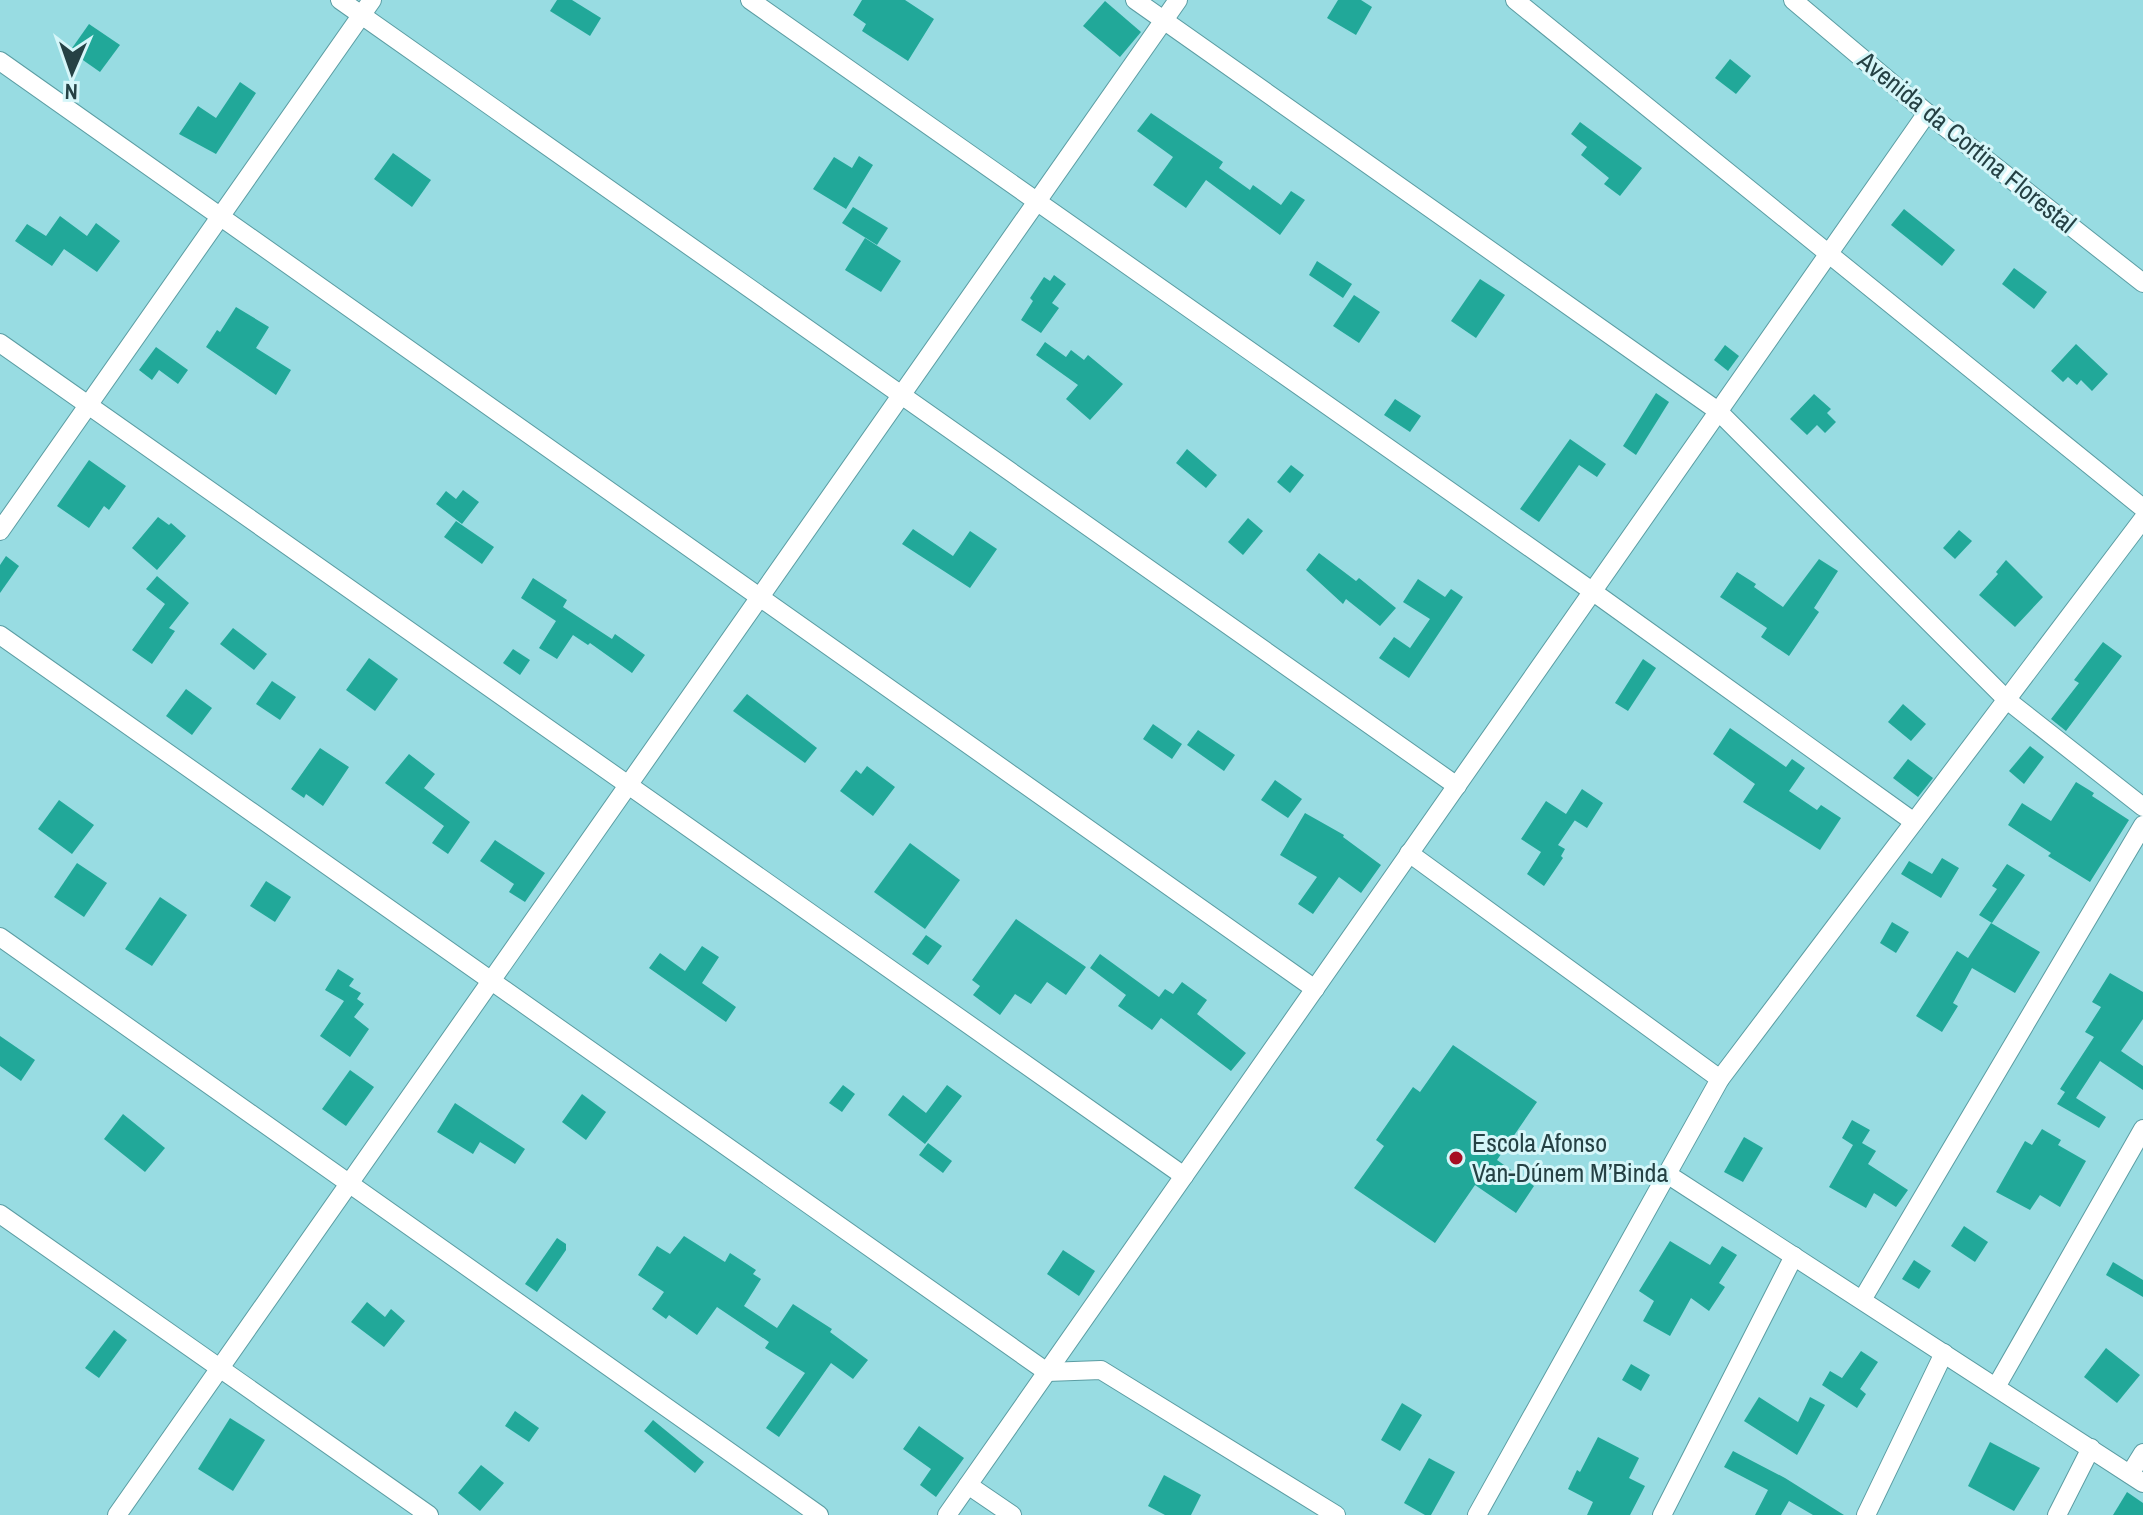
<svg xmlns="http://www.w3.org/2000/svg" width="2143" height="1515" viewBox="0 0 2143 1515" font-family="'Archivo Narrow',sans-serif">
<style>
.building{fill:#21a899}
.lines{fill:none;stroke-linecap:round;stroke-linejoin:round}
.minor-casing{stroke:#5b9da3;stroke-width:20}
.minor{stroke:#fff;stroke-width:18}
.poi-dot{fill:#a60e23;stroke:#d5f6f9;stroke-width:3}
.labels{text-anchor:middle;stroke-width:6;stroke-linejoin:round;paint-order:stroke}
.street-label{font-size:26px;fill:#254144;stroke:#d5f6f9}
.poi-label{font-size:26px;fill:#254144;stroke:#d5f6f9;text-anchor:start}
</style>
<rect width="100%" height="100%" fill="#98dce2"/>
<!-- building -->
<g class="building">
<polygon points="557,0 572,0 601,18 590,36 550,11"/>
<polygon points="862,0 905,0 934,19 908,61 862,31 866,24 853,15"/>
<polygon points="1338,0 1361,0 1372,7 1356,35 1327,18"/>
<polygon points="1105,1 1141,32 1120,57 1083,26"/>
<polygon points="89,24 120,45 100,72 70,51"/>
<polygon points="1730,59 1751,76 1736,94 1715,78"/>
<polygon points="240,82 256,93 216,154 179,134 198,106 216,118"/>
<polygon points="1151,113 1223,162 1219,168 1250,190 1253,185 1281,205 1291,191 1305,200 1280,235 1206,180 1186,208 1153,185 1173,157 1137,131"/>
<polygon points="1580,122 1642,168 1620,196 1604,184 1609,178 1581,155 1587,147 1571,134"/>
<polygon points="393,153 431,180 412,207 374,179"/>
<polygon points="859,156 873,165 846,209 813,189 834,157 852,168"/>
<polygon points="853,207 888,228 877,245 842,223"/>
<polygon points="1904,209 1955,250 1942,266 1891,225"/>
<polygon points="60,216 87,236 96,223 120,241 97,272 64,249 52,266 15,241 27,224 46,236"/>
<polygon points="865,238 901,261 881,292 845,270"/>
<polygon points="1317,261 1352,284 1343,298 1309,275"/>
<polygon points="2014,268 2047,292 2034,309 2002,284"/>
<polygon points="1054,275 1066,284 1052,303 1059,308 1041,333 1021,320 1033,301 1030,298 1044,277 1050,281"/>
<polygon points="1480,279 1505,295 1476,338 1451,321"/>
<polygon points="1354,295 1380,312 1359,343 1333,326"/>
<polygon points="236,307 269,327 256,348 291,370 276,395 206,347 217,330 220,332"/>
<polygon points="1045,342 1066,357 1071,350 1084,360 1088,355 1123,384 1090,420 1066,399 1078,385 1036,355"/>
<polygon points="2076,344 2108,374 2092,391 2081,380 2077,385 2068,377 2063,382 2051,371"/>
<polygon points="1725,345 1739,356 1728,371 1714,360"/>
<polygon points="156,347 188,370 178,384 159,370 152,380 139,370"/>
<polygon points="1656,393 1669,402 1636,455 1623,446"/>
<polygon points="1814,394 1831,409 1827,413 1836,422 1825,433 1817,425 1807,435 1790,419"/>
<polygon points="1395,399 1421,416 1410,432 1384,415"/>
<polygon points="1570,439 1606,464 1597,477 1579,465 1539,522 1520,509"/>
<polygon points="1187,449 1217,475 1206,488 1176,463"/>
<polygon points="89,460 126,486 109,510 104,506 89,528 57,506"/>
<polygon points="1291,465 1304,475 1290,493 1277,482"/>
<polygon points="463,490 479,502 462,524 436,504 446,491 456,499"/>
<polygon points="158,517 169,525 171,523 186,536 157,570 132,548"/>
<polygon points="1248,518 1263,531 1243,555 1228,542"/>
<polygon points="456,521 494,547 482,564 444,537"/>
<polygon points="913,529 953,556 970,531 997,549 970,588 902,544"/>
<polygon points="1959,530 1972,541 1955,559 1943,548"/>
<polygon points="1319,553 1356,581 1359,578 1396,608 1380,626 1346,599 1343,604 1306,570"/>
<polygon points="6,556 19,566 0,593 0,565"/>
<polygon points="1819,559 1838,571 1814,608 1819,612 1789,656 1761,637 1767,628 1720,597 1737,572 1756,584 1754,587 1783,607"/>
<polygon points="2006,560 2043,597 2015,627 1979,595 1998,574 1996,572"/>
<polygon points="157,576 189,603 169,628 175,631 152,664 132,650 165,604 146,589"/>
<polygon points="533,578 567,600 563,607 612,639 615,634 645,655 632,673 590,643 588,645 573,635 557,659 539,648 556,621 521,598"/>
<polygon points="1418,579 1445,597 1451,589 1463,597 1409,678 1379,658 1394,637 1410,648 1430,619 1403,602"/>
<polygon points="233,628 267,654 254,670 220,644"/>
<polygon points="2103,642 2122,656 2066,731 2051,719 2079,683 2074,680"/>
<polygon points="513,649 530,660 520,675 503,663"/>
<polygon points="369,658 398,679 375,711 346,690"/>
<polygon points="1643,659 1656,668 1628,711 1615,703"/>
<polygon points="272,681 296,697 280,720 256,704"/>
<polygon points="186,689 212,708 192,735 166,716"/>
<polygon points="747,694 817,748 805,763 733,711"/>
<polygon points="1903,704 1926,724 1911,741 1888,722"/>
<polygon points="1153,724 1182,744 1172,759 1143,739"/>
<polygon points="1730,728 1786,767 1792,759 1805,768 1789,791 1817,810 1821,805 1841,818 1820,850 1743,802 1755,784 1713,754"/>
<polygon points="1198,730 1235,755 1224,771 1187,745"/>
<polygon points="2030,746 2044,757 2024,784 2009,771"/>
<polygon points="320,748 349,767 323,806 306,794 304,798 291,789"/>
<polygon points="409,754 435,774 424,788 470,822 448,854 432,843 444,826 385,783"/>
<polygon points="1908,759 1933,778 1918,797 1893,778"/>
<polygon points="867,766 895,787 873,816 840,791 856,770 861,774"/>
<polygon points="1275,780 1302,799 1288,818 1261,800"/>
<polygon points="2076,782 2094,793 2092,796 2129,820 2090,882 2048,856 2051,853 2008,825 2022,803 2051,821"/>
<polygon points="1582,789 1603,803 1587,828 1571,818 1575,820 1558,845 1565,849 1561,856 1563,858 1544,886 1527,874 1541,852 1521,839 1546,801 1566,814"/>
<polygon points="59,800 94,825 72,854 38,829"/>
<polygon points="1305,813 1344,835 1343,837 1381,865 1361,893 1339,877 1313,914 1298,904 1317,877 1280,855"/>
<polygon points="495,840 545,873 525,902 509,892 514,884 480,861"/>
<polygon points="910,843 960,880 925,929 874,892"/>
<polygon points="1942,858 1959,868 1941,898 1901,874 1909,861 1932,874"/>
<polygon points="77,863 107,883 84,917 54,897"/>
<polygon points="2007,864 2025,875 1992,923 1979,915 1997,889 1992,886"/>
<polygon points="266,881 291,897 275,922 250,906"/>
<polygon points="160,897 187,915 152,966 125,949"/>
<polygon points="1016,919 1086,967 1066,995 1047,982 1031,1004 1015,994 1000,1015 973,995 980,986 972,980"/>
<polygon points="1892,922 1909,932 1896,953 1880,943"/>
<polygon points="1991,923 2040,952 2015,993 1972,968 1953,1003 1958,1006 1942,1032 1916,1016 1957,951 1968,958"/>
<polygon points="926,935 942,946 928,965 912,954"/>
<polygon points="702,946 719,957 702,983 736,1007 726,1022 649,968 660,953 685,971"/>
<polygon points="1100,954 1159,997 1165,989 1173,994 1182,982 1207,1000 1197,1014 1246,1053 1231,1071 1161,1018 1152,1030 1118,1006 1126,995 1090,968"/>
<polygon points="338,969 354,979 349,986 361,993 357,999 364,1004 354,1017 369,1029 350,1057 320,1036 344,1001 325,990"/>
<polygon points="2110,973 2143,992 2143,1019 2121,1051 2143,1066 2143,1090 2100,1061 2076,1098 2106,1117 2099,1128 2057,1104 2065,1092 2060,1089 2094,1037 2085,1032 2101,1007 2092,1002"/>
<polygon points="0,1036 35,1060 21,1081 0,1066"/>
<polygon points="1453,1045 1537,1102 1497,1160 1534,1186 1516,1213 1475,1185 1435,1243 1354,1188 1384,1146 1376,1140 1413,1087 1420,1092"/>
<polygon points="350,1070 374,1087 346,1126 322,1109"/>
<polygon points="843,1085 855,1094 842,1112 829,1103"/>
<polygon points="947,1085 962,1096 925,1144 888,1115 903,1095 926,1113"/>
<polygon points="582,1094 606,1112 586,1140 562,1122"/>
<polygon points="455,1103 525,1149 515,1164 480,1142 473,1154 437,1132"/>
<polygon points="123,1114 165,1148 145,1172 104,1139"/>
<polygon points="1852,1120 1870,1130 1862,1143 1876,1151 1868,1164 1908,1190 1896,1207 1874,1193 1866,1208 1829,1187 1853,1145 1842,1138"/>
<polygon points="2042,1129 2061,1140 2058,1145 2086,1161 2060,1207 2040,1195 2030,1210 1996,1192 2025,1141 2032,1145"/>
<polygon points="1744,1137 1763,1148 1743,1182 1724,1172"/>
<polygon points="928,1143 952,1161 943,1173 919,1155"/>
<polygon points="1964,1226 1988,1242 1975,1262 1951,1246"/>
<polygon points="684,1236 725,1262 730,1253 756,1270 753,1274 761,1279 744,1306 777,1328 793,1304 832,1329 830,1332 868,1360 853,1379 831,1363 779,1437 766,1428 805,1373 765,1348 769,1342 717,1307 697,1335 669,1315 666,1319 652,1309 664,1292 638,1275 657,1246 670,1254"/>
<polygon points="557,1238 566,1244 566,1250 537,1292 525,1284"/>
<polygon points="1670,1241 1710,1265 1722,1246 1737,1255 1719,1283 1725,1287 1709,1311 1691,1298 1670,1336 1643,1321 1654,1301 1639,1291"/>
<polygon points="1063,1250 1095,1271 1079,1296 1047,1274"/>
<polygon points="1914,1260 1931,1271 1919,1289 1902,1279"/>
<polygon points="2113,1262 2143,1280 2143,1297 2106,1275"/>
<polygon points="367,1302 385,1317 391,1309 405,1321 384,1347 351,1322"/>
<polygon points="114,1330 127,1340 99,1378 85,1368"/>
<polygon points="2106,1348 2140,1375 2117,1403 2084,1377"/>
<polygon points="1861,1351 1878,1362 1860,1389 1866,1394 1857,1408 1822,1385 1830,1371 1842,1378"/>
<polygon points="1631,1364 1650,1375 1641,1391 1622,1380"/>
<polygon points="1759,1397 1798,1422 1810,1397 1825,1405 1797,1455 1744,1421"/>
<polygon points="1402,1403 1422,1415 1400,1451 1381,1440"/>
<polygon points="515,1411 539,1428 529,1442 505,1426"/>
<polygon points="230,1418 265,1440 233,1491 198,1469"/>
<polygon points="653,1420 704,1462 695,1473 644,1431"/>
<polygon points="919,1426 964,1458 936,1497 920,1485 931,1469 903,1449"/>
<polygon points="1598,1437 1639,1458 1629,1478 1645,1486 1630,1515 1587,1515 1593,1502 1568,1489 1577,1470 1580,1472"/>
<polygon points="1990,1442 2040,1468 2014,1511 1968,1486"/>
<polygon points="1733,1451 1785,1478 1844,1515 1813,1515 1789,1501 1781,1515 1755,1515 1768,1490 1724,1467"/>
<polygon points="1429,1458 1455,1472 1431,1515 1425,1515 1404,1503"/>
<polygon points="481,1465 504,1483 480,1511 458,1493"/>
<polygon points="1164,1475 1201,1495 1191,1515 1165,1515 1148,1506"/>
<polygon points="2127,1492 2143,1503 2143,1515 2113,1515"/>
</g>
<g class="lines">
<!-- minor casing -->
<g class="minor-casing">
<g id="minor">
<polyline points="340,0 1457,786"/>
<polyline points="750,0 1592,591 1914,822"/>
<polyline points="1135,0 1718,411 2007,700 2143,807"/>
<polyline points="1515,0 2143,508"/>
<polyline points="1793,0 1927,113 2143,283"/>
<polyline points="0,61 1315,989"/>
<polyline points="0,343 1184,1176"/>
<polyline points="0,531 372,0"/>
<polyline points="0,635 1047,1372 1101,1370 1336,1515"/>
<polyline points="1409,853 1720,1079"/>
<polyline points="0,937 819,1515"/>
<polyline points="1667,1174 2143,1483"/>
<polyline points="0,1214 429,1515"/>
<polyline points="1862,1300 2143,825"/>
<polyline points="1996,1387 2143,1129"/>
<polyline points="2130,1474 2143,1453"/>
<polyline points="968,1485 1012,1515"/>
<polyline points="117,1515 1178,0"/>
<polyline points="947,1515 1927,113"/>
<polyline points="1477,1515 1720,1079 2143,519"/>
<polyline points="1662,1515 1794,1256"/>
<polyline points="1866,1515 1944,1353"/>
<polyline points="2057,1515 2091,1448"/>
</g>
</g>
<!-- minor -->
<use href="#minor" class="minor"/>
</g>
<!-- markers -->
<circle class="poi-dot" cx="1456" cy="1158" r="8"/>
<g class="labels">
<!-- street labels -->
<g class="street-label">
<text transform="translate(1967 142) rotate(39)" y="9">Avenida da Cortina Florestal</text>
</g>
<!-- poi labels -->
<g class="poi-label">
<text x="1472" y="1152">Escola Afonso<tspan x="1472" dy="30">Van-Dúnem M’Binda</tspan></text>
</g>
</g>
<!-- north arrow -->
<g transform="translate(72 72) rotate(182)" stroke="#d5f6f9" stroke-width="6" paint-order="stroke">
<path d="M0-6L14 30L0 20L-14 30Z" fill="#254144"/>
<text y="-12" font-size="22" font-weight="bold" text-anchor="middle" fill="#254144">N</text>
</g>
</svg>
